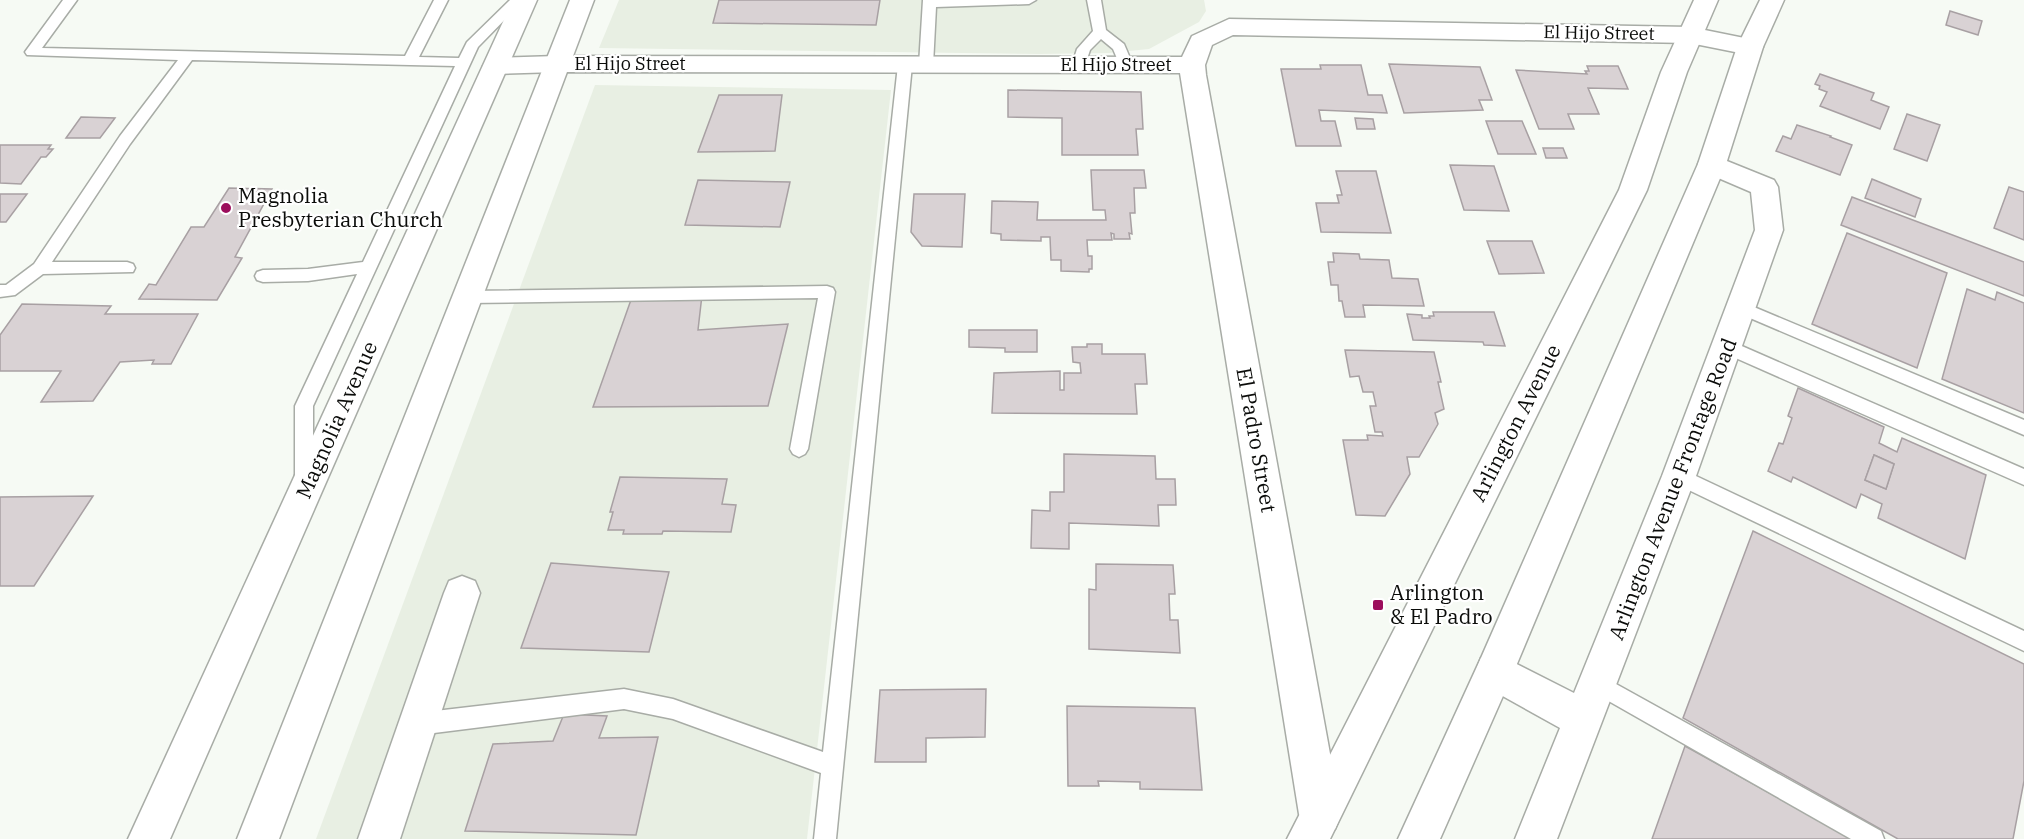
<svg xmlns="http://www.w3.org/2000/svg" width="2024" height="839" viewBox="0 0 2024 839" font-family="'IBM Plex Serif',serif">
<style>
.built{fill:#e8efe3}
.building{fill:#d9d2d4;stroke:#a8a0a3;stroke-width:1.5;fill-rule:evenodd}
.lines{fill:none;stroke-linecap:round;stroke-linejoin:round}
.service-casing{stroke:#a8aca6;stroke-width:3}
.minor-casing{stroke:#a8aca6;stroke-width:3}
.primary-casing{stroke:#a8aca6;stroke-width:3}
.service{fill:#fff;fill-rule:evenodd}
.minor{fill:#fff;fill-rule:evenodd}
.primary{fill:#fff;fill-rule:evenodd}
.poi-dot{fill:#9c0e5c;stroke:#fff;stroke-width:2}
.labels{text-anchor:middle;stroke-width:4.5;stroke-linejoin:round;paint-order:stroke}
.far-street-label{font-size:18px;fill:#0b0c0a;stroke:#fff}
.poi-label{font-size:21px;fill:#0b0c0a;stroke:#fff;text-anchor:start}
.street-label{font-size:21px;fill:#0b0c0a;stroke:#fff}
</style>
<rect width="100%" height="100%" fill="#f6faf4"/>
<!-- built -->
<g class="built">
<polygon points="619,0 1204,0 1206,11 1199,22 1149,49 1109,53 1039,54 599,48"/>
<polygon points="595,85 891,90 807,839 316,839"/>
</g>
<!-- building -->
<g class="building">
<polygon points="719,0 880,0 876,25 713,23"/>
<polygon points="1950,11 1982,21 1978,35 1946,25"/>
<polygon points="1389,64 1480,67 1492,100 1479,100 1483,110 1404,113"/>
<polygon points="1320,65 1361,65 1368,95 1382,95 1387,113 1319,110 1321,121 1335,121 1341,146 1296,146 1281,69 1321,69"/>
<polygon points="1587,66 1618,66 1628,89 1588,88 1599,114 1568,114 1574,129 1539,129 1516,70 1587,74 1585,71 1589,71"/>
<polygon points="1820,74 1874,93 1871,100 1889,107 1880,129 1820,106 1827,92 1819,89 1820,86 1815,84"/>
<polygon points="1008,90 1141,92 1143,129 1136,129 1138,155 1062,155 1062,118 1008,117"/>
<polygon points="719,95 782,95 775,151 698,152"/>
<polygon points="1907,114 1940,125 1927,161 1894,149"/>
<polygon points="81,117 115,118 100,138 66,138"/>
<polygon points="1355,118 1373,119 1375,129 1357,129"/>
<polygon points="1486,121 1522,121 1536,154 1498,154"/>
<polygon points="1797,125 1831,136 1830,137 1852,145 1840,175 1776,151 1783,136 1791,139"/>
<polygon points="0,145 51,145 48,149 53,149 46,157 41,157 21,184 0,183"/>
<polygon points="1543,148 1563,148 1567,158 1546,158"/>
<polygon points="1450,165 1494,166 1509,211 1464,210"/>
<polygon points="1091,170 1144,170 1146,188 1134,188 1135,213 1130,213 1132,234 1129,233 1130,239 1114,239 1114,234 1111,233 1112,240 1087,240 1088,256 1092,256 1092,269 1089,269 1089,272 1061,271 1061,260 1051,260 1050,237 1041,237 1041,241 1001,240 1001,234 991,233 992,201 1038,202 1037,220 1106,220 1105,210 1093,210"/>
<polygon points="1336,171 1376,171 1391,233 1321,232 1316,203 1339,203 1337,195 1342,195"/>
<polygon points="1872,179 1921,199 1915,217 1865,198"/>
<polygon points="698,180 790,182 780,227 685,225"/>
<polygon points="2009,187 2024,192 2024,240 1994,228"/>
<polygon points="229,188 272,189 235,257 242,258 217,300 139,299 149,284 156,285 191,227 204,227"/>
<polygon points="0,194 27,194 6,222 0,222"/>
<polygon points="914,194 965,194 962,247 922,246 911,232"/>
<polygon points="1852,197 2024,262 2024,296 1841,225"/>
<polygon points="1847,233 1947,273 1917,368 1812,324"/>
<polygon points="1487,241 1532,241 1544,273 1499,274"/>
<polygon points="1333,253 1359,254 1360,259 1389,260 1392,278 1418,279 1424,306 1363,305 1365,317 1345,317 1342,301 1339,301 1338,285 1331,285 1328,262 1334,262"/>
<polygon points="1967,289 1995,300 1997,292 2024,303 2024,413 1942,379"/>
<polygon points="702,295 698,330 788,324 768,406 593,407 632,297"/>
<polygon points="22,304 111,306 105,314 198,314 171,364 152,364 154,360 120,362 93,401 41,402 61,371 0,371 0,335"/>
<polygon points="1433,312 1494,312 1505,346 1484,345 1483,342 1413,340 1407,314 1422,315 1422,318 1430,318 1429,316 1434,316"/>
<polygon points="969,330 1037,330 1037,352 1005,352 1005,348 969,347"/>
<polygon points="1087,344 1102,344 1102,354 1145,354 1147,384 1135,384 1137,414 992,413 994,373 1060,371 1060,390 1064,390 1064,373 1081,373 1080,363 1073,362 1072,347 1087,347"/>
<polygon points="1345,350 1434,352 1441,382 1438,382 1444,409 1435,413 1438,424 1419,457 1407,457 1410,474 1385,516 1356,515 1343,440 1368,440 1367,435 1383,436 1382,432 1375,432 1370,406 1376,406 1373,392 1363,392 1359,376 1350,377"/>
<path d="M 1798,388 L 1884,427 L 1879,443 L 1897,452 L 1902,438 L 1986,475 L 1965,559 L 1878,518 L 1882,504 L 1861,494 L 1856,508 L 1793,477 L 1791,482 L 1768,471 L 1779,443 L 1783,444 L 1792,418 L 1788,416 ZM 1874,455 L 1894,464 L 1886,489 L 1865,480 Z"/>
<polygon points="1064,454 1155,456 1156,479 1175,479 1176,505 1158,505 1159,526 1069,523 1069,549 1031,548 1032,510 1050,511 1050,492 1064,492"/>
<polygon points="1874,455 1894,464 1886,489 1865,480"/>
<polygon points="620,477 727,479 722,504 736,505 731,532 663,531 662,534 623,534 624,530 608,530 613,512 610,512"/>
<polygon points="93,496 34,586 0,586 0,497"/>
<polygon points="1753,531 2024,664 2024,781 2013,839 1898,839 1683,718"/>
<polygon points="551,563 669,572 649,652 521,648"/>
<polygon points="1096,564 1173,565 1175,594 1169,594 1170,620 1178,620 1180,653 1089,649 1089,589 1096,590"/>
<polygon points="986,689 985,737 926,738 926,762 875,762 880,690"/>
<polygon points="1067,706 1195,708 1202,790 1140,789 1140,782 1098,781 1099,786 1068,786"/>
<polygon points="564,714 607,716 599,738 658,737 636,835 465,831 493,744 553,741"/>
<polygon points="1685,746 1852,839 1652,839"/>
</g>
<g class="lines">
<!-- service casing -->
<g class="service-casing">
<g id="service">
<polygon points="63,0 77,0 42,48 405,56 434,0 448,0 419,57 459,58 467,42 510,0 524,0 478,47 313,406 313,479 311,485 304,487 297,485 295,479 295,406 357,274 308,281 263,282 257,280 255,276 257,272 263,270 308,269 363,262 455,66 192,60 130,144 52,262 127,262 133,264 135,268 133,272 43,274 15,295 0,297 0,285 6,285 34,264 120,136 178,60 27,55 25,52"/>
<polygon points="923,0 1036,0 1029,4 936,7 933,65 926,69 919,65"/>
<polygon points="1087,0 1101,0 1106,30 1124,44 1133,65 1131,68 1121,68 1113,49 1101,39 1090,50 1084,68 1074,68 1072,65 1077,49 1093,31"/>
<polygon points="905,61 912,65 836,839 814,839 821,773 673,719 624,709 418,735 410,731 407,724 410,717 418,713 624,689 673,699 823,752 898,65"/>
<polygon points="827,286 833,288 835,292 808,449 805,454 799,457 793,454 790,449 818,298 467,303 461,301 459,297 461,293 467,291"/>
<polygon points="1742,302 2024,420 2024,435 1736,312 1734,308 1736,304"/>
<polygon points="1728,340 2024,469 2024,485 1722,352 1719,347 1722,342"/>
<polygon points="1679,468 2024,631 2024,651 1672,482 1670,476 1672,470"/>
<polygon points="1598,674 1881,831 1884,839 1851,839 1591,691 1587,684 1591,677"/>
</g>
</g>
<!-- minor casing -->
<g class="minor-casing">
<g id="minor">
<polygon points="1229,19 1690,27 1759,41 1763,47 1759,53 1750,55 1690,43 1233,35 1212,45 1205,65 1206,75 1341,814 1335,829 1320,835 1305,829 1299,814 1180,73 557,72 496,74 487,72 483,66 487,60 496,58 557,56 1182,57 1192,36"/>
<polygon points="1712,155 1774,180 1778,187 1783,230 1696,476 1557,839 1515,839 1560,728 1481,684 1476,671 1481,658 1495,653 1574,693 1662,476 1755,230 1751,192 1702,171 1698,164 1702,157"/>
<polygon points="462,576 475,581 480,593 400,839 358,839 444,593 449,581"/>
</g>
</g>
<!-- primary casing -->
<g class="primary-casing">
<g id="primary">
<polygon points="513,0 537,0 170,839 128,839"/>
<polygon points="570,0 594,0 279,839 237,839"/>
<polygon points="1694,0 1718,0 1687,72 1647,190 1330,839 1287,839 1619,190 1661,72"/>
<polygon points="1760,0 1784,0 1763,47 1726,164 1514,671 1440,839 1398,839 1481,658 1698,164 1737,47"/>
</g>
</g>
<!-- service -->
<use href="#service" class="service"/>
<!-- minor -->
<use href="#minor" class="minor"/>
<!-- primary -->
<use href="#primary" class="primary"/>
</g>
<!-- markers -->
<g class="poi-dot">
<circle cx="226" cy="208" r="6"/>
<rect x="1372" y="599" width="12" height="12" rx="3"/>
</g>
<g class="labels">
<!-- far-street labels -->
<g class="far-street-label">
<text transform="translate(1599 33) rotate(1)" y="6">El Hijo Street</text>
<text x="630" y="70">El Hijo Street</text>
<text x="1116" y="71">El Hijo Street</text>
</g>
<!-- poi labels -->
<g class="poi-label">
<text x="238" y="203">Magnolia<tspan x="238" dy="24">Presbyterian Church</tspan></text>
<text x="1390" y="600">Arlington<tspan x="1390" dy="24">&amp; El Padro</tspan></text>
</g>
<!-- street labels -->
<g class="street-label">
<text transform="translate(337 420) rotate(-66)" y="7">Magnolia Avenue</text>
<text transform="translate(1516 423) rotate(-63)" y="7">Arlington Avenue</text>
<text transform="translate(1256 440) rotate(80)" y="7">El Padro Street</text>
<text transform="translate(1673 489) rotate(-69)" y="7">Arlington Avenue Frontage Road</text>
</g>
</g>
</svg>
